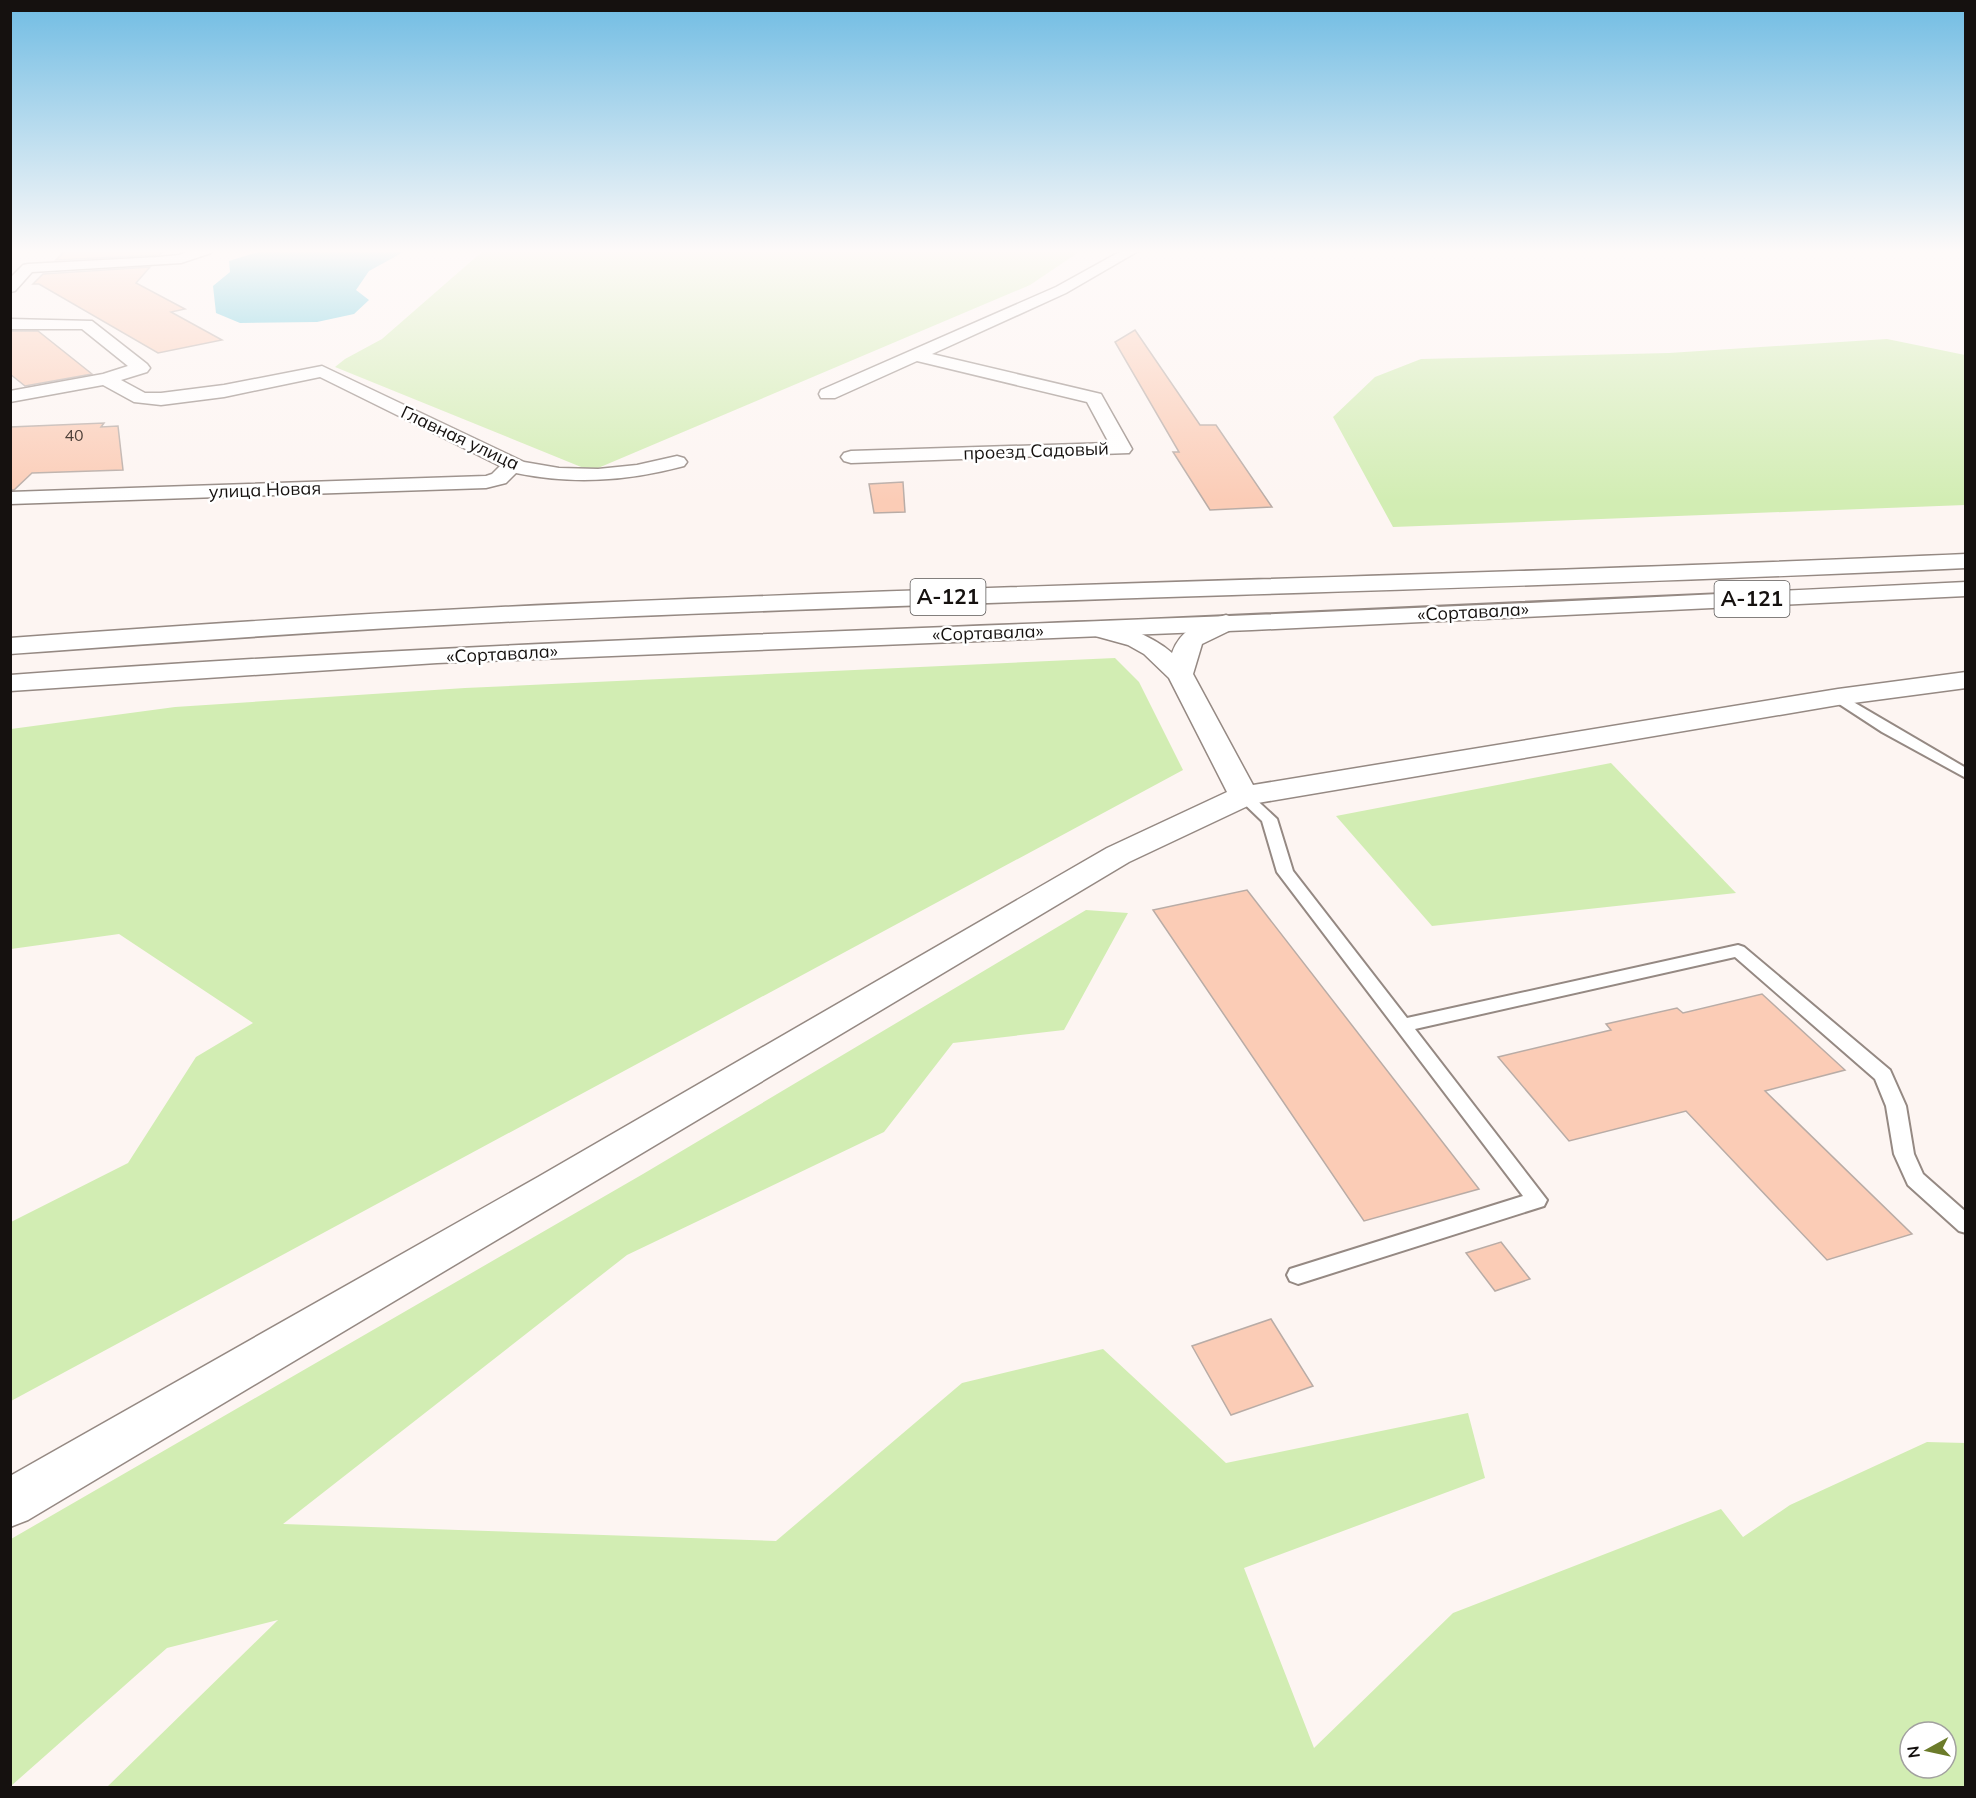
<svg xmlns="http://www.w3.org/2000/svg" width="1976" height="1798" viewBox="0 0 1976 1798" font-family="Mulish,sans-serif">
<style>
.green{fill:#d2edb3;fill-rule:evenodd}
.water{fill:#5dc7dc}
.building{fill:#fbccb6;stroke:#b9aca6;stroke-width:1.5}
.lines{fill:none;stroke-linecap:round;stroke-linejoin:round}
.service-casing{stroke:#958983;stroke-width:4}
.minor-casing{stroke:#958983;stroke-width:3}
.trunk-casing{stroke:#958983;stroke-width:3}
.service{fill:#fff;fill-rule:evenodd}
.minor{fill:#fff;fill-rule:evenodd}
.trunk{fill:#fff;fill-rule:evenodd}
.labels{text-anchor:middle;stroke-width:5;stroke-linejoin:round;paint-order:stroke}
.far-number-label{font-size:16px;fill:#4e4039}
.far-street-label{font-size:18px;fill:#15110f;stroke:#fff}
.shield{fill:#fff;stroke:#5b5857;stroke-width:1.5}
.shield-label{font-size:21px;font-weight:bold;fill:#15110f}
</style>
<rect width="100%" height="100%" fill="#fdf5f2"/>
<!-- green -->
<g class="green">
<polygon points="484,250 1082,250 1030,285 591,471 335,367 345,359 382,339"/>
<polygon points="1887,339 1965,355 1965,505 1393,527 1333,417 1375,377 1421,359 1669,353"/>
<polygon points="1115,658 1139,682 1183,770 11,1401 11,1222 128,1163 196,1057 253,1023 119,934 11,949 11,729 175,707 465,688"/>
<polygon points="1611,763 1736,893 1432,926 1336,816"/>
<path d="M 1086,910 L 1128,913 L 1064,1030 L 953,1043 L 884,1132 L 627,1255 L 283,1524 L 776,1541 L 962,1383 L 1103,1349 L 1226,1463 L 1468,1413 L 1485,1478 L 1244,1568 L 1314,1748 L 1453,1613 L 1721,1509 L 1743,1537 L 1790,1505 L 1927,1442 L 1965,1443 L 1965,1787 L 107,1787 L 278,1620 L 167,1648 L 11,1786 L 11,1539 L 643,1174 ZM 1910,1732 L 1946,1732 L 1946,1768 L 1910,1768 Z"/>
</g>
<!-- water -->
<polygon class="water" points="264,250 402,250 400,254 369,271 356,290 369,300 354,314 317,322 240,323 216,313 213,286 230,272 229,261"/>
<!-- building -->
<g class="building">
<polygon points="66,250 165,250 159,255 56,260"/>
<polygon points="150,267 136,283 185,309 171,312 222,340 158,353 39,284 33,284 43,274"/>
<polygon points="1135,330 1200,425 1216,425 1272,507 1210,510 1173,452 1179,452 1115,342"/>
<polygon points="10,331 38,331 92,374 25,386 10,374"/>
<polygon points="104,423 101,427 118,426 123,470 32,473 14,490 10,490 10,427"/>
<polygon points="903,482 905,512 874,513 869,484"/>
<polygon points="1247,890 1479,1189 1364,1221 1153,910"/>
<polygon points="1762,994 1845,1070 1765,1091 1912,1234 1827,1260 1686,1111 1569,1141 1498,1057 1611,1030 1606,1024 1677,1008 1683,1013"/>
<polygon points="1501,1242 1530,1279 1495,1291 1466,1253"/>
<polygon points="1271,1319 1313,1386 1231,1415 1192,1346"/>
</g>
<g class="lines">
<!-- service casing -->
<g class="service-casing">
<g id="service">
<polygon points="1838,693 1966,768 1966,778 1882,732 1833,700 1831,697"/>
<polygon points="1244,791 1249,793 1277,819 1293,871 1407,1018 1738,945 1744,947 1890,1070 1906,1106 1914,1154 1923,1174 1966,1212 1966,1233 1959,1231 1908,1185 1894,1154 1886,1106 1875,1079 1735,957 1415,1029 1547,1200 1544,1206 1298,1284 1290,1281 1287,1275 1290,1269 1523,1196 1277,872 1262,821 1236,796"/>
</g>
</g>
<!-- minor casing -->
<g class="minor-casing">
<g id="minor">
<polygon points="193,250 213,250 211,253 181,263 32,272 15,291 10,292 10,278 23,265 28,264 159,257 179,255"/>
<polygon points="1123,250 1140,250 1066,293 932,354 1101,394 1132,449 1129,453 851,463 844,461 841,457 844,453 851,451 1109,443 1087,402 917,361 835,398 821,398 819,394 821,390 1056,287"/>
<path d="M 10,319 L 92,321 L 147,364 L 150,368 L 147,372 L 121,380 L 145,393 L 161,393 L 224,385 L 322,366 L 524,462 L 559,468 L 598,469 L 637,465 L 677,456 L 684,458 L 687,462 L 684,466 C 627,481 574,485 516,473 L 506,483 L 486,488 L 10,504 L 10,492 L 486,476 L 492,474 L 500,466 L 320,377 L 224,397 L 161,405 L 134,402 L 103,385 L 10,402 L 10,391 L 103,374 L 128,366 L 82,329 L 10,329 Z"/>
<path d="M 1226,615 L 1235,618 L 1239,623 L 1235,628 L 1202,644 L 1193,674 L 1253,785 L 1838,689 L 1966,672 L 1966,688 L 1838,705 L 1252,804 L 1129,862 L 28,1520 L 10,1527 L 10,1476 L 538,1177 L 1107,848 L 1227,792 L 1169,678 L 1144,654 L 1128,645 L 1088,634 L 1084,629 L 1088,624 C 1112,618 1154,637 1172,653 C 1181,628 1202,621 1226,615 Z"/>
</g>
</g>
<!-- trunk casing -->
<g class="trunk-casing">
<g id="trunk">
<path d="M 1966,554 L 1966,568 C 1478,591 989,599 501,622 C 337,630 174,642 10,654 L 10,638 C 174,626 337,615 501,607 C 989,584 1478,576 1966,554 Z"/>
<path d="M 1966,582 L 1966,596 L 1252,630 L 437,663 L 10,691 L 10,675 C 390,647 770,634 1150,619 C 1422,609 1694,595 1966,582 Z"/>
</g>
</g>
<!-- service -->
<use href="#service" class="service"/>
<!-- minor -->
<use href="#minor" class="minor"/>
<!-- trunk -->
<use href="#trunk" class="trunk"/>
</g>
<!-- sky -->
<linearGradient id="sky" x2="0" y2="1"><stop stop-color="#70bce3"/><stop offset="0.5" stop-color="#fefaf9"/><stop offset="1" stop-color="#fefaf9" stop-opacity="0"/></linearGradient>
<rect width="1976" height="502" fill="url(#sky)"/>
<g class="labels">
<!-- far-number labels -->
<g class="far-number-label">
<text x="74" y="441">40</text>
</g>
<!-- far-street labels -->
<g class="far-street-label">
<text transform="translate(460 438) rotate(25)" y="6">Главная улица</text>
<text transform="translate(1036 451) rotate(-2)" y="6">проезд Садовый</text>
<text transform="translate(265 490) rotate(-2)" y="6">улица Новая</text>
<text transform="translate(1473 612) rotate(-3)" y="6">«Сортавала»</text>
<text transform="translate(988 633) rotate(-2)" y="6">«Сортавала»</text>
<text transform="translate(502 654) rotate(-3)" y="6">«Сортавала»</text>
</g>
<!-- shield labels -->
<g class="shield">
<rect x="910.5" y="579" width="75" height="36" rx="4.5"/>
<rect x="1714.5" y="581" width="75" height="36" rx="4.5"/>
</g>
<g class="shield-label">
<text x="948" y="604">А-121</text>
<text x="1752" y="606">А-121</text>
</g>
</g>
<!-- border -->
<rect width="1976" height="1798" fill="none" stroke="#15110f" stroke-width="24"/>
<!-- north arrow -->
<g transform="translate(1928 1750) rotate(262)"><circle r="28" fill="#ffffff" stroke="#a1a09f" stroke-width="1.5"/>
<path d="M0-4.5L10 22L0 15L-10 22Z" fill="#6b7b2a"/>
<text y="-9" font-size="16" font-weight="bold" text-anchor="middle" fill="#15110f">N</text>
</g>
</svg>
